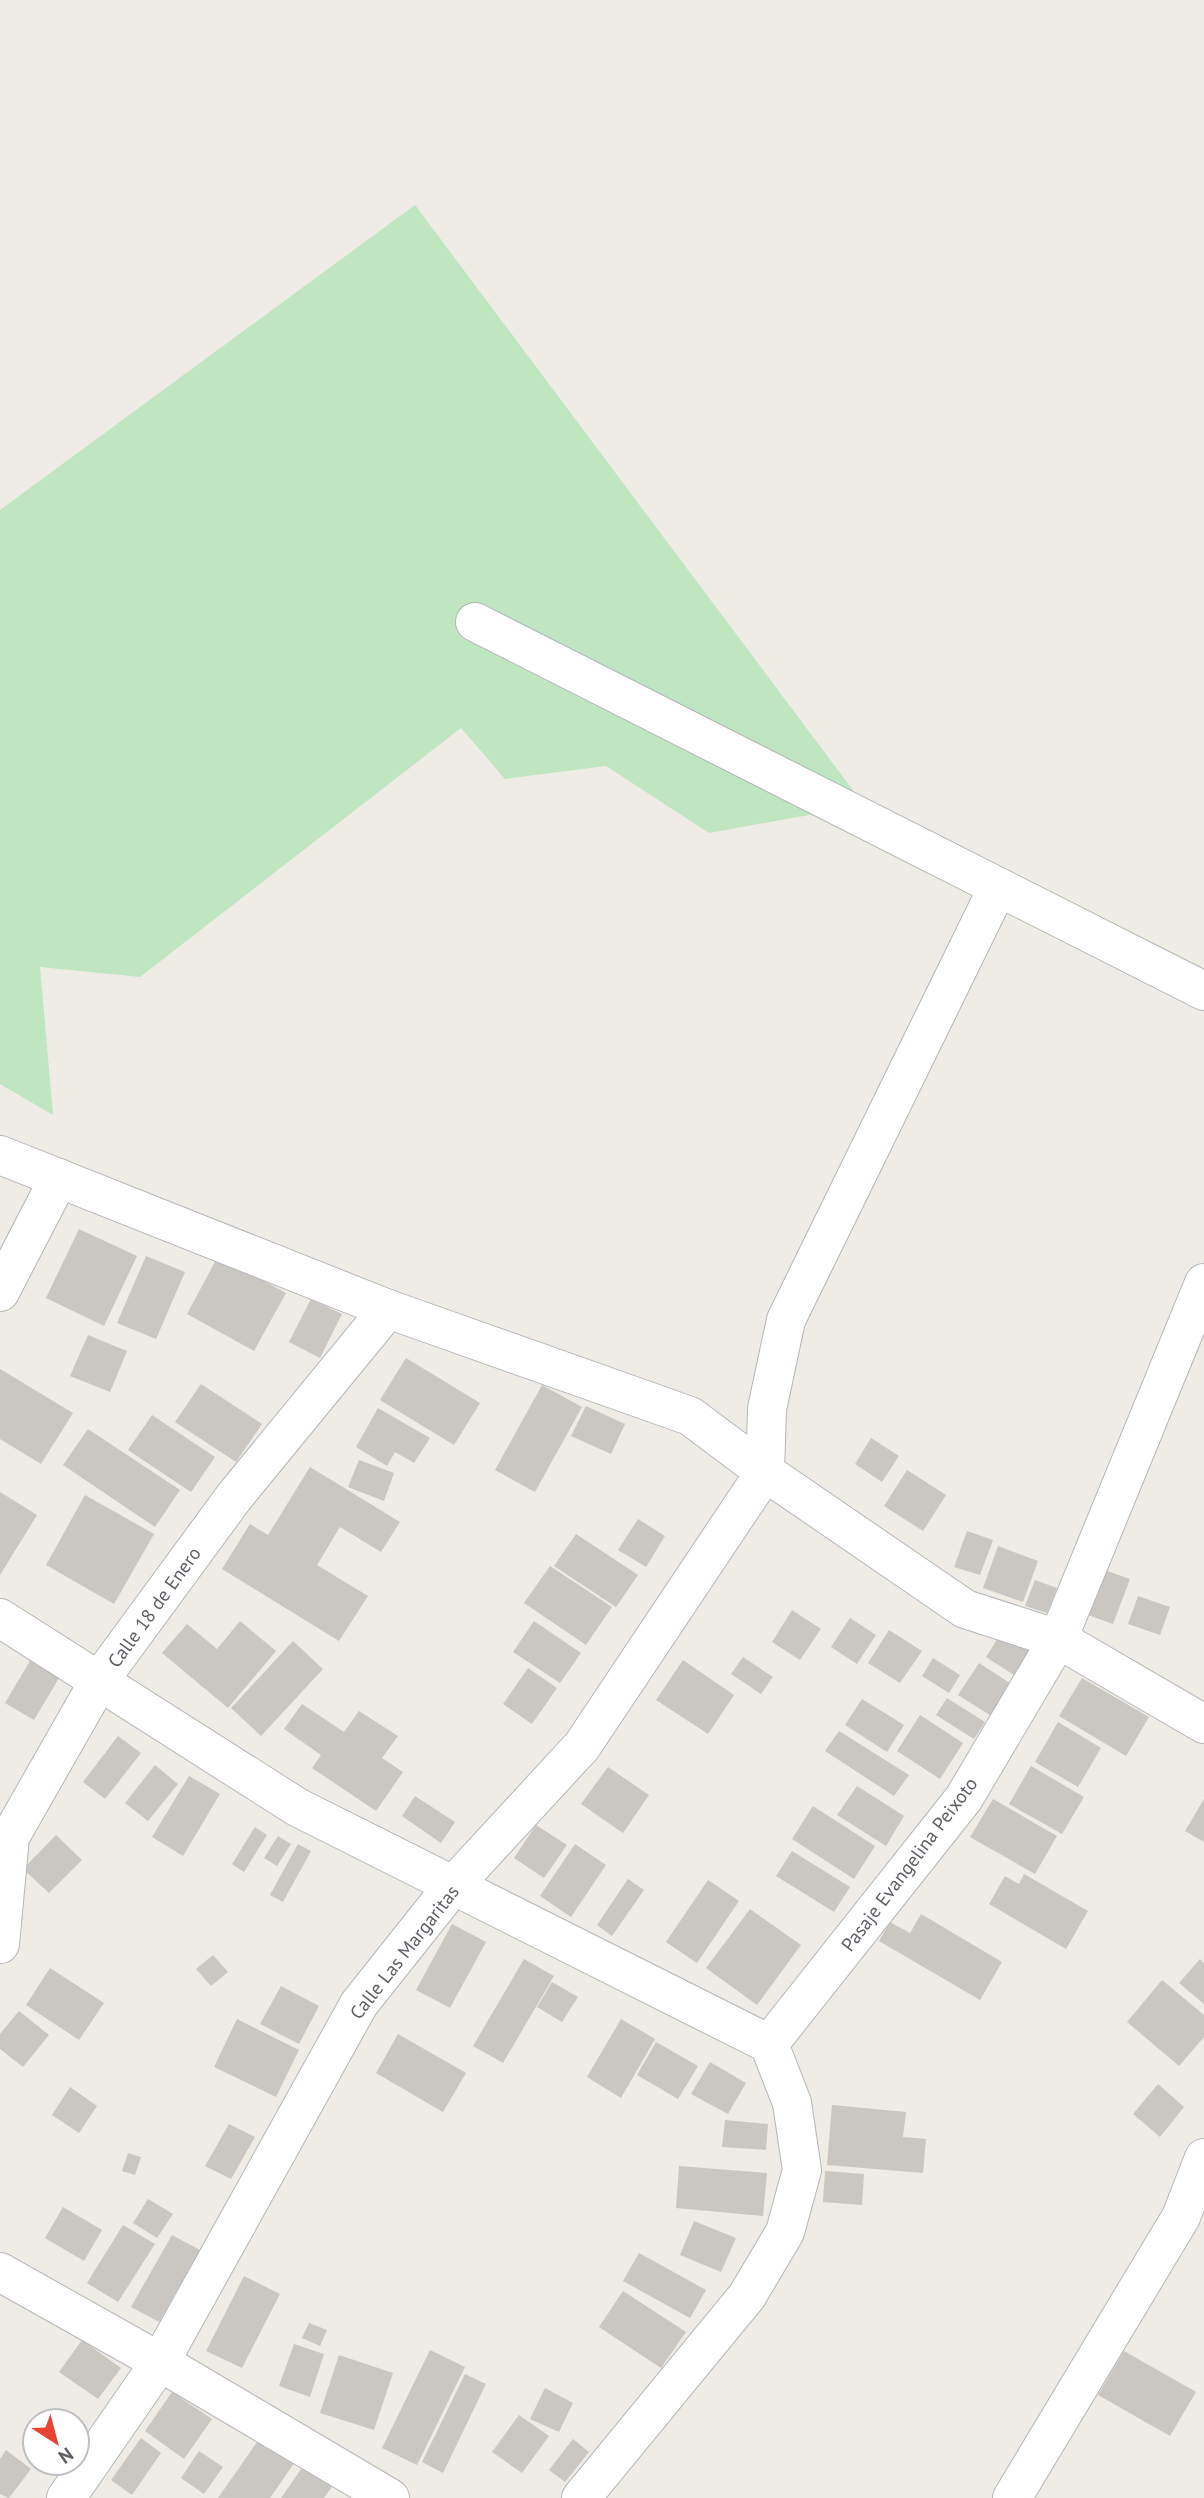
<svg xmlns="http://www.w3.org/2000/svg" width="1204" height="2498" viewBox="0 0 1204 2498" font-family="'PT Sans',sans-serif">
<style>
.green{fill:#c0e5c1}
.building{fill:#cac6c1}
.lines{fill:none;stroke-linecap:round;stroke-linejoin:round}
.minor-casing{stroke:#b4b6bb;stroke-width:40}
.minor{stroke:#fff;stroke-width:38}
.labels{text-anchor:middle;stroke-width:5;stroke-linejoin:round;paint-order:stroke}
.street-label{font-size:19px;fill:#5c5f64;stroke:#fff}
</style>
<rect width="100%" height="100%" fill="#eeece4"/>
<!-- green -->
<polygon class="green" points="415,205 864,805 709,833 606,766 505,779 461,728 140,977 40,967 53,1115 0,1084 0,510"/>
<!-- building -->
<g class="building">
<polygon points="79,1229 137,1256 104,1326 46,1298"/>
<polygon points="146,1256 185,1272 156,1339 117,1323"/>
<polygon points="218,1256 286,1293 254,1351 187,1314"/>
<polygon points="311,1299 342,1314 320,1358 289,1342"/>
<polygon points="88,1335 127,1351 110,1392 70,1376"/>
<polygon points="406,1358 480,1403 454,1445 380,1400"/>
<polygon points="0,1369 73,1413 41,1464 0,1439"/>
<polygon points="201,1384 262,1424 236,1462 175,1422"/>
<polygon points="542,1385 582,1407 535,1492 495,1470"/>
<polygon points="586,1406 625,1424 611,1454 571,1436"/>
<polygon points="378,1408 430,1438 414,1463 395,1452 387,1466 356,1447"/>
<polygon points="152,1415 215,1457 191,1492 128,1450"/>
<polygon points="88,1429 180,1490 155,1527 63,1465"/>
<polygon points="871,1438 899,1456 882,1482 855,1464"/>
<polygon points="359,1460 394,1473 384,1501 348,1487"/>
<polygon points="310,1467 400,1522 381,1552 340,1527 317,1565 368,1596 339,1641 222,1569 250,1524 268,1535"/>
<polygon points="907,1470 946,1495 923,1531 884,1506"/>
<polygon points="0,1492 37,1515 0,1575"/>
<polygon points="85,1495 154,1534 114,1604 46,1565"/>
<polygon points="638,1519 665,1536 646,1567 618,1550"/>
<polygon points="967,1531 993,1540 980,1575 954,1567"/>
<polygon points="576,1534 638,1575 616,1607 554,1566"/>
<polygon points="998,1546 1038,1561 1023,1602 983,1588"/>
<polygon points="550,1566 612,1607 586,1645 524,1603"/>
<polygon points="1093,1566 1130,1579 1113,1624 1077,1611"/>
<polygon points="1035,1580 1057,1588 1047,1613 1025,1606"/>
<polygon points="1138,1596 1170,1607 1160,1635 1128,1624"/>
<polygon points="792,1610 821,1629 800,1660 772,1642"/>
<polygon points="850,1618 876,1635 857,1664 831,1647"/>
<polygon points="240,1621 276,1651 228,1708 162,1653 187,1624 217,1649"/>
<polygon points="534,1621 581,1653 560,1683 513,1652"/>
<polygon points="889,1630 922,1651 900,1683 868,1663"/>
<polygon points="1003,1630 1034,1650 1017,1677 986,1657"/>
<polygon points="293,1641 323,1669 261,1736 231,1708"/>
<polygon points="743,1657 773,1677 761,1694 731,1674"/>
<polygon points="933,1658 960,1675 949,1693 922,1676"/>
<polygon points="683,1660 734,1695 708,1734 656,1700"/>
<polygon points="30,1661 59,1678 34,1720 5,1703"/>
<polygon points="979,1663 1013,1685 993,1717 958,1695"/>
<polygon points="528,1668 557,1688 532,1724 503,1704"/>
<polygon points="1082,1678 1149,1717 1126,1756 1059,1716"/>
<polygon points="947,1698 985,1722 974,1739 936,1715"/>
<polygon points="862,1699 904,1725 887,1752 845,1725"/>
<polygon points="302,1704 344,1732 359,1711 398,1736 382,1758 403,1772 376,1811 312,1768 321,1755 284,1729"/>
<polygon points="920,1715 963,1743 940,1779 897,1751"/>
<polygon points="1058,1722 1101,1748 1078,1787 1035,1762"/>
<polygon points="839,1731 909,1775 894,1796 825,1751"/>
<polygon points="118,1736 141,1753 105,1799 83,1782"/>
<polygon points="155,1765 178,1784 148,1821 125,1803"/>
<polygon points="1031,1766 1084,1797 1062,1834 1009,1804"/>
<polygon points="608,1767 649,1795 623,1833 581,1804"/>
<polygon points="189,1776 220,1794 183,1856 152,1837"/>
<polygon points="857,1786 904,1816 886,1846 837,1815"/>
<polygon points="415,1796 455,1822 441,1843 402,1816"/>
<polygon points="993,1799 1057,1836 1035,1874 970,1837"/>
<polygon points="1204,1799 1204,1842 1185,1831"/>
<polygon points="813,1806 875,1846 854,1879 792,1839"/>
<polygon points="536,1825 567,1845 544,1878 514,1858"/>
<polygon points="255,1827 267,1835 244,1872 232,1864"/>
<polygon points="56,1835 82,1860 49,1893 23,1869"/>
<polygon points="278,1836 291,1844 277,1866 264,1858"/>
<polygon points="298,1844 311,1851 283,1902 270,1895"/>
<polygon points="575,1844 606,1865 571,1917 540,1896"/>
<polygon points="792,1851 850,1887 834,1912 776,1876"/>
<polygon points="1024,1874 1088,1911 1066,1949 989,1904 1005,1876 1019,1884"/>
<polygon points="628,1879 644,1890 612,1936 597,1925"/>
<polygon points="708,1880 739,1901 697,1963 666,1942"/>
<polygon points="750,1909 801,1945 757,2005 706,1968"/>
<polygon points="921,1914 1002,1962 980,2000 879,1941 890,1922 910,1933"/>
<polygon points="452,1924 486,1942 450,2008 416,1990"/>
<polygon points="213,1955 228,1972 211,1986 196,1969"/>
<polygon points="524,1959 554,1976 503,2063 473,2046"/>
<polygon points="1200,1959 1204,1963 1204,2004 1179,1983"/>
<polygon points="50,1968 104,2003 79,2040 26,2005"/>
<polygon points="1162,1980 1204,2015 1204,2037 1179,2066 1127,2022"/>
<polygon points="552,1982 578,1997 562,2022 537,2007"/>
<polygon points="281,1986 319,2006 299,2044 260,2024"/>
<polygon points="19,2011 49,2035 23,2067 0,2049 0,2034"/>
<polygon points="237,2019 299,2050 276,2097 214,2067"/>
<polygon points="621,2019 655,2039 621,2098 587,2077"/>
<polygon points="398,2034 466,2073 443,2112 376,2073"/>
<polygon points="656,2042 698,2066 678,2099 637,2075"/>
<polygon points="710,2062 746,2083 728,2114 691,2094"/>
<polygon points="1158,2084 1184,2107 1160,2137 1133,2114"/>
<polygon points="70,2087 97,2106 79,2133 52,2115"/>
<polygon points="832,2105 906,2112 903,2137 926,2139 923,2173 827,2165"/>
<polygon points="725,2120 768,2124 766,2150 722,2147"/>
<polygon points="229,2124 255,2137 231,2179 205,2166"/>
<polygon points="128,2153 141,2157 135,2175 122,2171"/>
<polygon points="679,2166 767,2173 763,2216 676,2208"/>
<polygon points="825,2171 864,2174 862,2205 823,2202"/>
<polygon points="148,2199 173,2214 157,2238 133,2223"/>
<polygon points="63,2207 102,2230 84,2261 45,2238"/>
<polygon points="694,2221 736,2238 721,2272 680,2255"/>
<polygon points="123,2225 155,2244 118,2302 87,2283"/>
<polygon points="172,2235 200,2250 159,2322 131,2307"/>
<polygon points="639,2253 706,2290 690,2318 623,2281"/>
<polygon points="244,2276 280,2294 242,2368 206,2351"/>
<polygon points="623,2291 686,2332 661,2368 599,2327"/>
<polygon points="309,2323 327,2330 320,2346 302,2338"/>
<polygon points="82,2340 121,2368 98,2399 59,2372"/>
<polygon points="294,2344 324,2354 310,2397 279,2386"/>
<polygon points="430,2350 465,2367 417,2465 382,2448"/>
<polygon points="1124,2351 1196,2392 1170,2436 1098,2395"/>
<polygon points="339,2355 393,2373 374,2430 320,2413"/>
<polygon points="465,2374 486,2384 443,2473 422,2462"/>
<polygon points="545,2388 573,2403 559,2432 530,2419"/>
<polygon points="172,2392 212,2419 184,2459 145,2431"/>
<polygon points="519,2415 549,2436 522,2473 492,2452"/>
<polygon points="264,2432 299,2456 270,2498 218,2498"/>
<polygon points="141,2438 161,2453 132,2495 111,2480"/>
<polygon points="573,2439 589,2452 565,2482 549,2470"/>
<polygon points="6,2450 31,2469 9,2498 0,2494 0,2459"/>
<polygon points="199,2451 223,2467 204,2494 181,2478"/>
<polygon points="309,2458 338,2478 324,2498 281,2498"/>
</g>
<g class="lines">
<!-- minor casing -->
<g class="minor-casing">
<g id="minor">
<polyline points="475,622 1204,991"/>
<polyline points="0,1155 388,1309 690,1416 765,1472 965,1609 1058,1639 1204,1724"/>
<polyline points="0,1292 59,1178"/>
<polyline points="0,1618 297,1807 769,2044 792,2103 802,2170 785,2232 747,2296 581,2498"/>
<polyline points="0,1944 10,1837 99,1681 234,1497 388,1309"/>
<polyline points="769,2044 964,1798 1058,1639 1204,1283"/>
<polyline points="0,2272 160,2362 390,2498"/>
<polyline points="66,2498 160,2362 359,2004 452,1887 582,1746 765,1472 767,1409 786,1320 998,887"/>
<polyline points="1012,2498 1181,2217 1204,2158"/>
</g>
</g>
<!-- minor -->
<use href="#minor" class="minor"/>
</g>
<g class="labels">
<!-- street labels -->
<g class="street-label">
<text transform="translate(154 1607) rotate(-54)" y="7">Calle 18 de Enero</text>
<text transform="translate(909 1864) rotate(-53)" y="7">Pasaje Evangelina Peixoto</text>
<text transform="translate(404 1952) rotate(-52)" y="7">Calle Las Margaritas</text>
</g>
</g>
<!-- north arrow -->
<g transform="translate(56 2442) rotate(144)"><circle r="33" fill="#ffffff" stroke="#bebfc1" stroke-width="2"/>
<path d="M0-5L12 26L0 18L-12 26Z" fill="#e64531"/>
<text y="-10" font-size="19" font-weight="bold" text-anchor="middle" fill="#5c5f64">N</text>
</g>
</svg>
